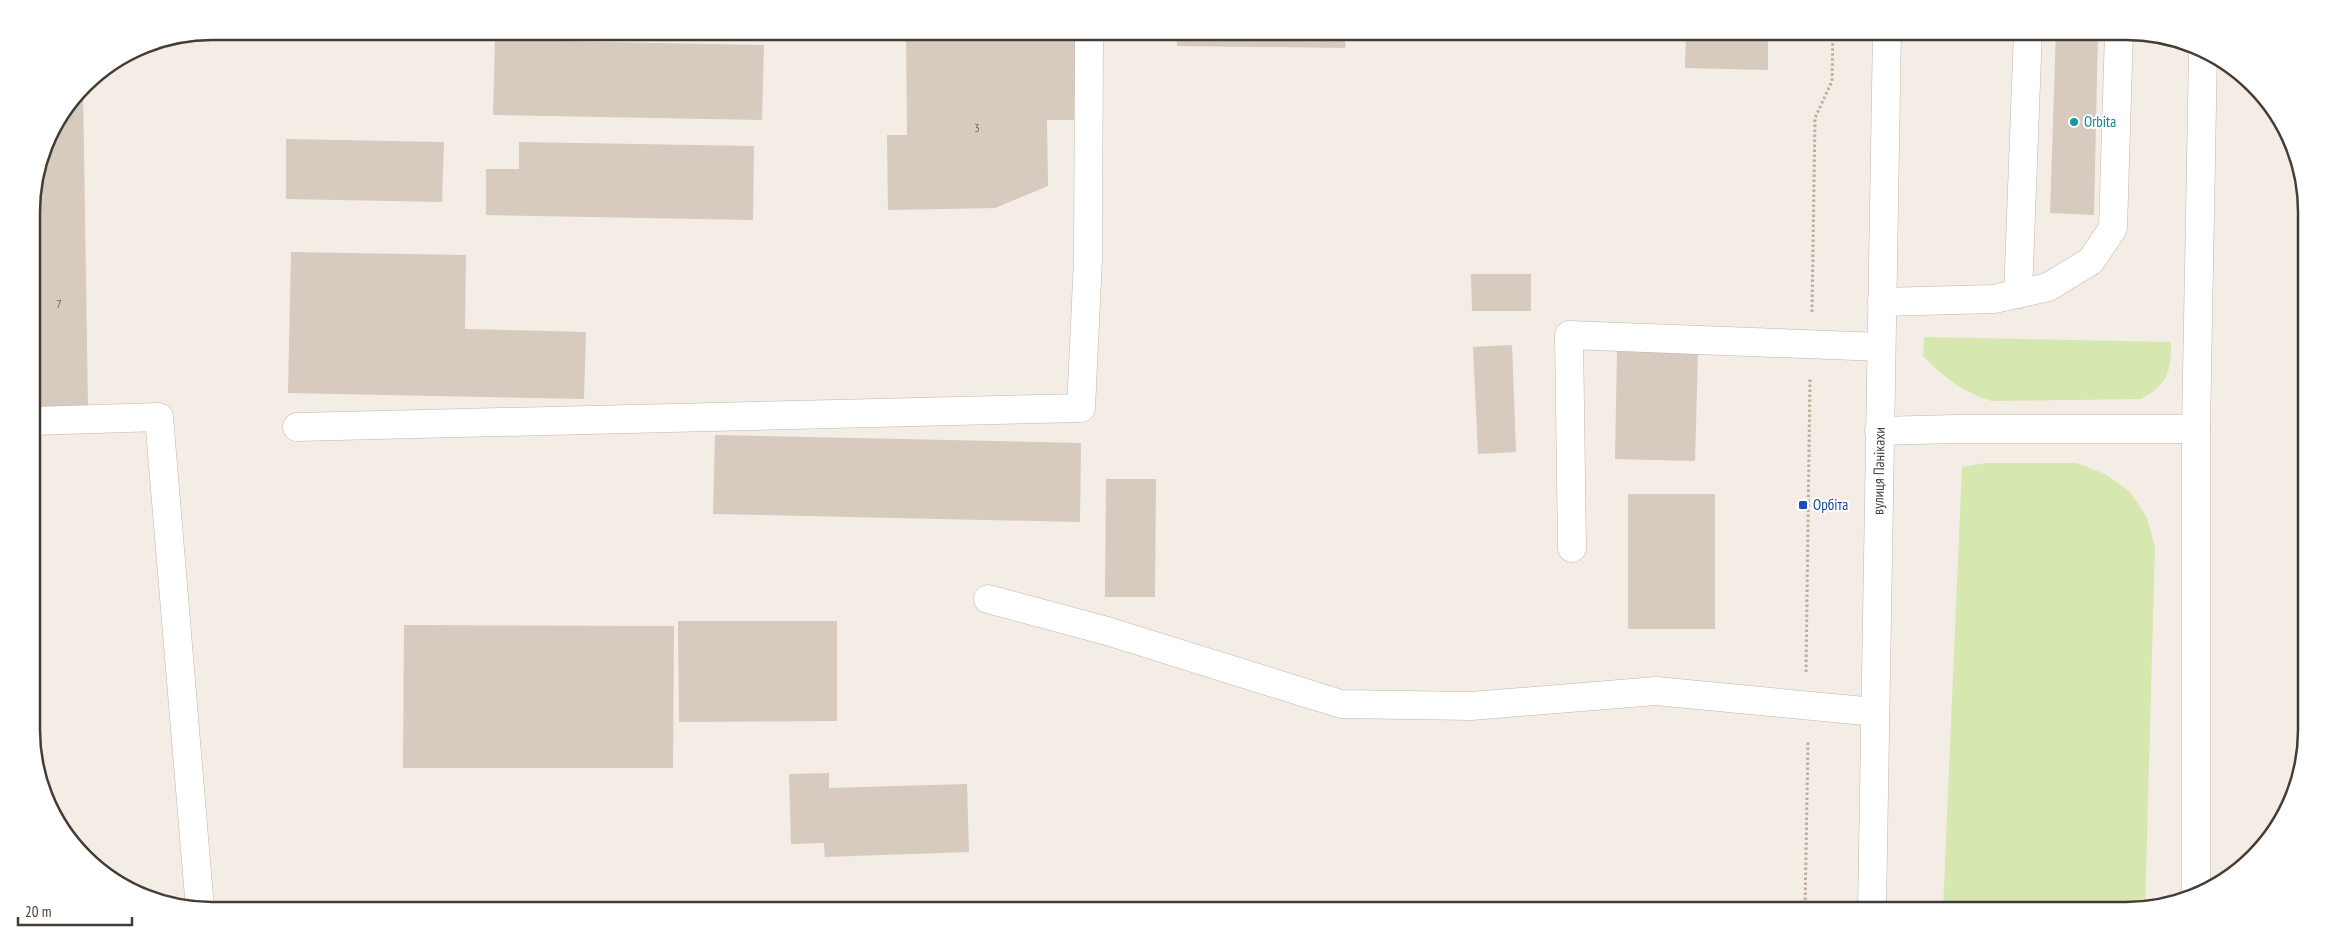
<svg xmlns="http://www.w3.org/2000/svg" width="2338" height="942" viewBox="0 0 2338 942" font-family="'PT Sans Narrow',sans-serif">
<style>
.green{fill:#d6e7af}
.building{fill:#d7cabe}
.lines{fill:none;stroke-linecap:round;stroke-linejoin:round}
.minor-casing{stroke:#c1b6ab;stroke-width:29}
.path{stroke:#c0ad9a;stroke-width:3;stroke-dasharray:2.5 2.5;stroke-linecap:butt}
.minor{stroke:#fff;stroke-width:28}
.culture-dot{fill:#0f9aa8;stroke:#fff;stroke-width:2}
.transit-dot{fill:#1a4fb4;stroke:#fff;stroke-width:2}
.labels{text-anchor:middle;stroke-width:4;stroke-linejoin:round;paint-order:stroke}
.number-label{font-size:12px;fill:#6a6057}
.culture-label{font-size:15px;fill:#0d838f;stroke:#fff;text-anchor:start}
.street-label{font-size:15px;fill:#453d35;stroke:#fff}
.transit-label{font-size:15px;fill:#164399;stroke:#fff;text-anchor:start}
.rim{fill:none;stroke:#453d35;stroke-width:2.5}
</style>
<rect width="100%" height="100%" fill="#f3ede6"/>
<!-- green -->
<g class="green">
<path d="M 1924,337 L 2171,342 C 2171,372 2168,384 2141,399 L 1992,401 C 1964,393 1943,377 1923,356 Z"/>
<polygon points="1986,463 2077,463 2105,474 2130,492 2147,518 2155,547 2145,909 1943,910 1962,467"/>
</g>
<!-- building -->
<g class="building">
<polygon points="906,31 1078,31 1079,120 1047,120 1048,186 995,208 888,210 887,135 907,135"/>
<polygon points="1177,31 1346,31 1345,48 1177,46"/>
<polygon points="1686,31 1768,31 1768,70 1685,68"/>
<polygon points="2056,31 2098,31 2094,215 2050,213"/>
<polygon points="495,40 764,45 762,120 493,115"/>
<polygon points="83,89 88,407 33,408 32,200 50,132"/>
<polygon points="286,139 444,142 442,202 286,199"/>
<polygon points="519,142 754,146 753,220 486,215 486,169 519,169"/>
<polygon points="291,252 466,255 465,329 586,332 584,399 288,393"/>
<polygon points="1471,274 1531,274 1531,311 1472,311"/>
<polygon points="1512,345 1516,452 1478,454 1473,347"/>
<polygon points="1617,351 1698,353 1695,461 1615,459"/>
<polygon points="715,435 1081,443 1080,522 713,514"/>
<polygon points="1106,479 1156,479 1155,597 1105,597"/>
<rect x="1628" y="494" width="87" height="135"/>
<polygon points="678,621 837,621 837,721 679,722"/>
<polygon points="404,625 674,626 673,768 403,768"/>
<polygon points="829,773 829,788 967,784 969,852 825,857 824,843 791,844 789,774"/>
</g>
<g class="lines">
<!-- minor casing -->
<g class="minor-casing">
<g id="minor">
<polyline points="2018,294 2028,31"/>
<polyline points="1882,302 1994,299 2048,287 2091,261 2113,228 2119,31"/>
<polyline points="33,421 159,417 200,909"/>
<polyline points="297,427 1081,408 1088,259 1089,31"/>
<polyline points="1879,431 1955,429 2196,429"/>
<polyline points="1572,548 1569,335 1881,347"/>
<polyline points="988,599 1107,631 1341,704 1471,706 1656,691 1875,712"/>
<polyline points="2196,895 2196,429 2203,51"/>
<polyline points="1872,910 1887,31"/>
</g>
</g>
<!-- path -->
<g class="path">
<polyline points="1812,312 1815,118 1832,81 1833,31"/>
<polyline points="1806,672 1810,378"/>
<polyline points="1805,910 1808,740"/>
</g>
<!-- minor -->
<use href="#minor" class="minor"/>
</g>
<!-- markers -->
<circle class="culture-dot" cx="2074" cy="122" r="5"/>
<rect class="transit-dot" x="1798" y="500" width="10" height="10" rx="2.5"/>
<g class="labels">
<!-- number labels -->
<g class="number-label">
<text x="977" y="132">3</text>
<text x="59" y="308">7</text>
</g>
<!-- culture labels -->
<g class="culture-label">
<text x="2084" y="127">Orbita</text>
</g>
<!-- street labels -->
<g class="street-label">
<text transform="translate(1879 471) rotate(-89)" y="5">вулиця Панікахи</text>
</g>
<!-- transit labels -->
<g class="transit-label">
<text x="1813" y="510">Орбіта</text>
</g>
</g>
<!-- crop -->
<path d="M0 0H2338V942H0ZM212 40H2126A172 172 0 0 1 2298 212V730A172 172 0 0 1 2126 902H212A172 172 0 0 1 40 730V212A172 172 0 0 1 212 40Z" fill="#fff" fill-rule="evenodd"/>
<path class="rim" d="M212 40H2126A172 172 0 0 1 2298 212V730A172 172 0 0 1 2126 902H212A172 172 0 0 1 40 730V212A172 172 0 0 1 212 40Z"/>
<!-- scale -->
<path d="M18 917v8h114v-8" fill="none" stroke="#453d35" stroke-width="2.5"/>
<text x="25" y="917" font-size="15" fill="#453d35" stroke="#ffffff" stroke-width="4" paint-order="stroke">20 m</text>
</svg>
